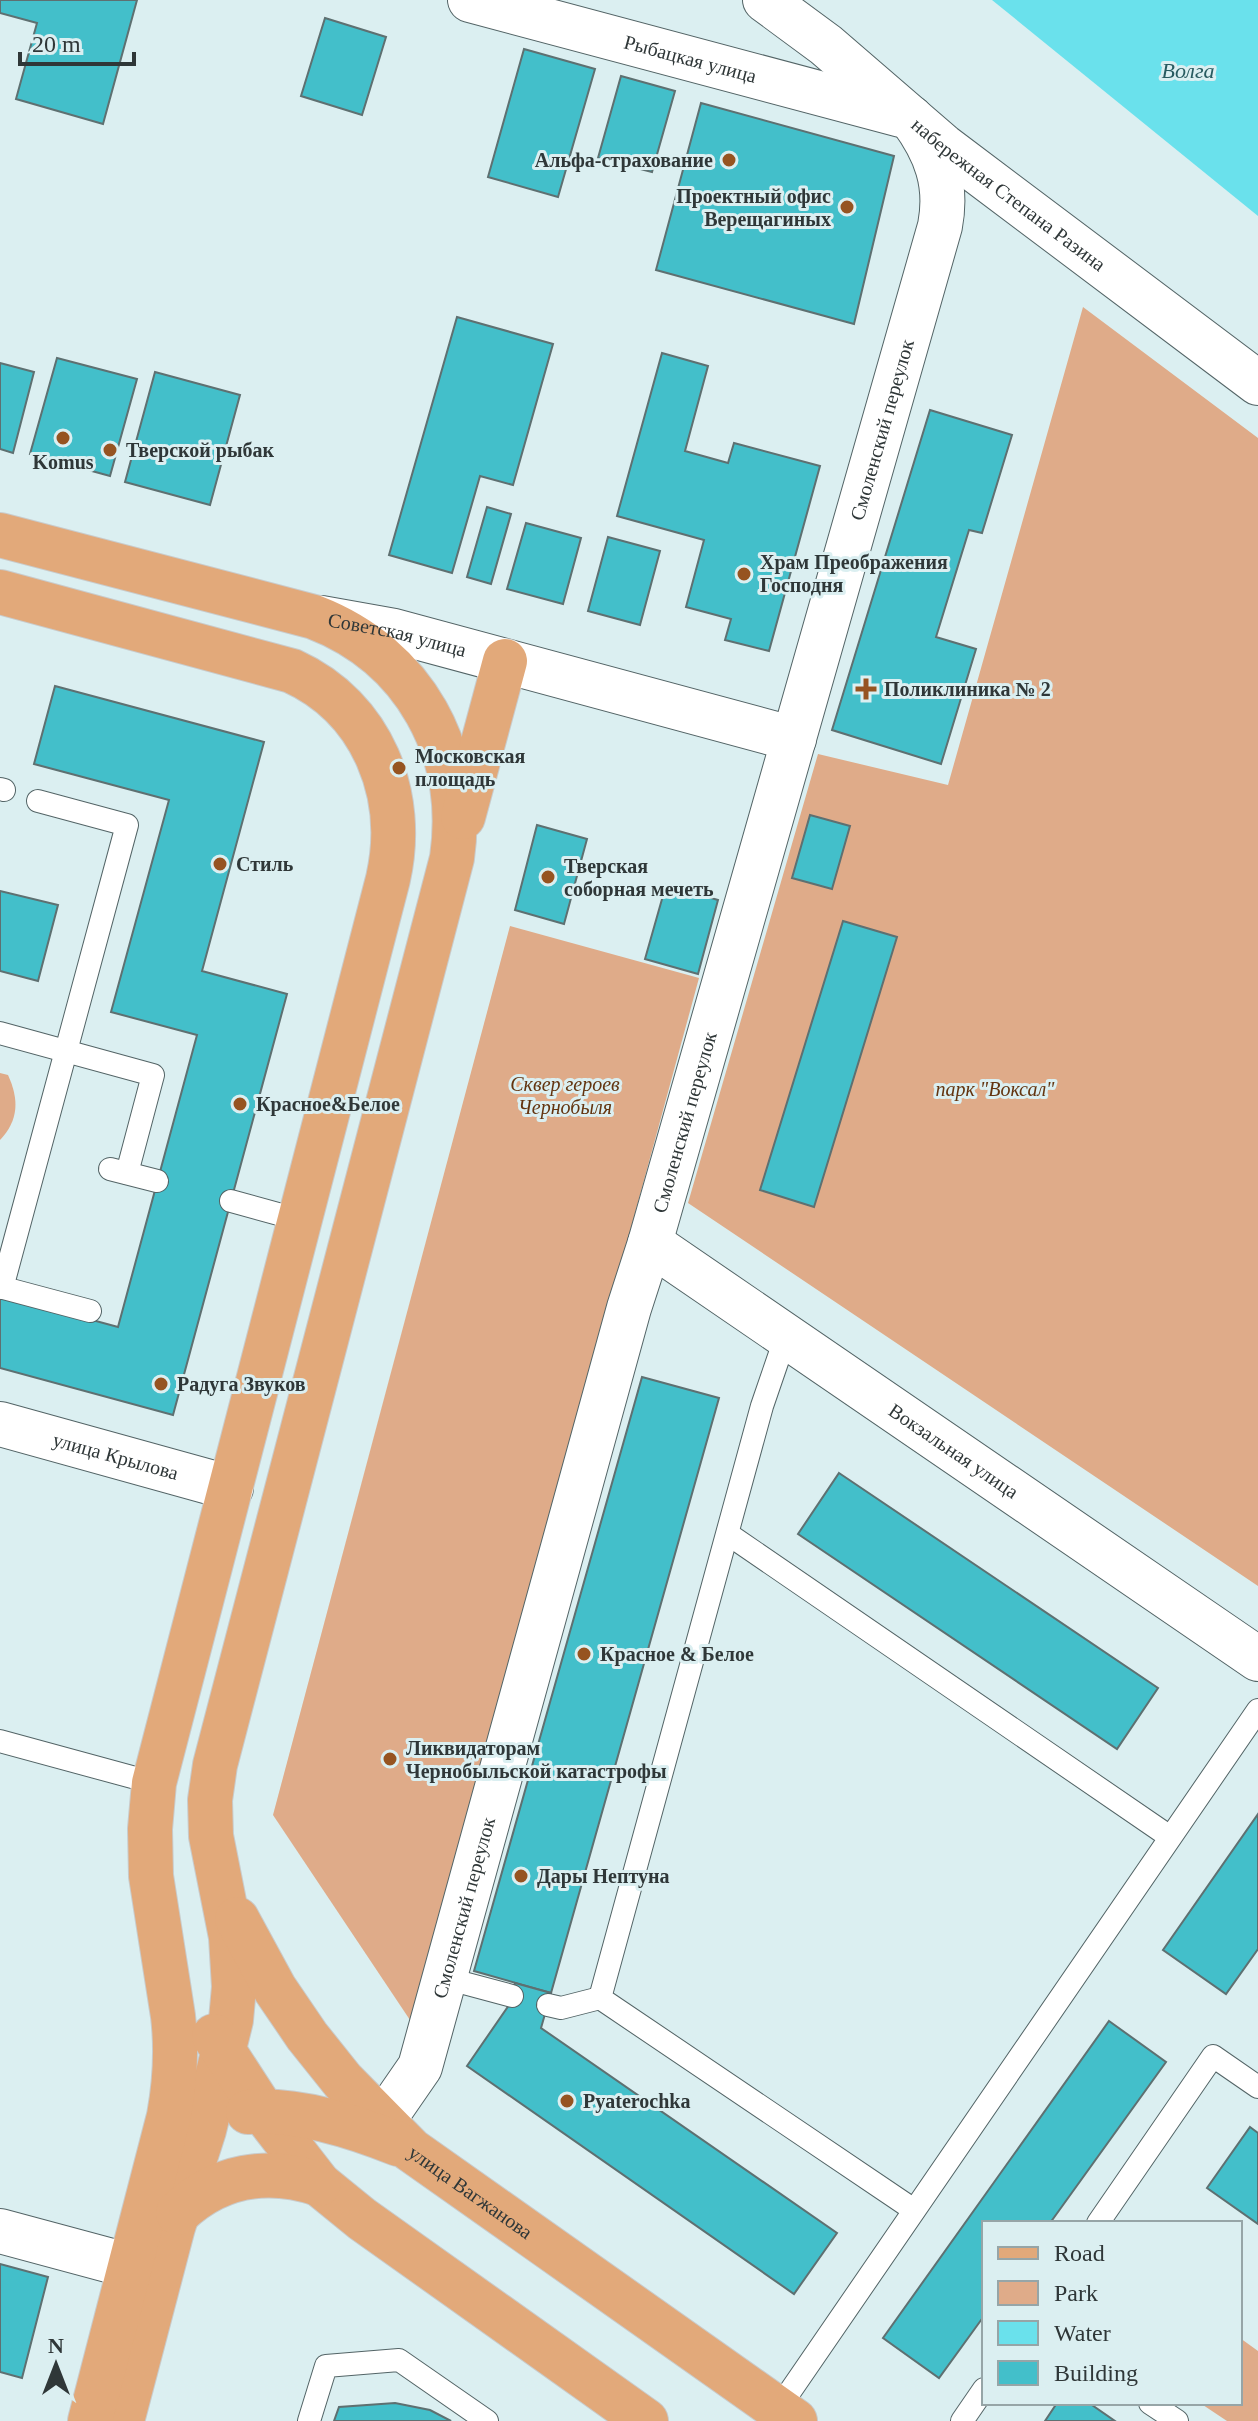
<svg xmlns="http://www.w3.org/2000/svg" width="1258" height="2421" viewBox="0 0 1258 2421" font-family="'Times New Roman',serif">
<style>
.green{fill:#dfab89}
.water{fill:#6ae1ec}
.building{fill:#43bfca;stroke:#5e7071;stroke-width:2}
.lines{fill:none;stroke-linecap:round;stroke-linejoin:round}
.service-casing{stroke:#536466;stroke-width:24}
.minor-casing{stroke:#536466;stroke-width:46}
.primary-casing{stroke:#c9cbcb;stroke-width:46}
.service{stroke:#fff;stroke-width:22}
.minor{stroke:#fff;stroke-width:44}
.primary{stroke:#e2a97a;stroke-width:44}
.poi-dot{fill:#965421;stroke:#dbeff1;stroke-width:3}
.labels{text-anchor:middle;stroke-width:6;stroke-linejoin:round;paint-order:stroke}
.street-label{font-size:20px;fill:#2f3738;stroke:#dbeff1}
.poi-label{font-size:20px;font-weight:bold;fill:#2f3738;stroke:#dbeff1;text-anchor:start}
.park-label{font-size:20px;font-style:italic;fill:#63340f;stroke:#dbeff1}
.water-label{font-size:22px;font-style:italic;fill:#285b60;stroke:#dbeff1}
</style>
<rect width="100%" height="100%" fill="#dbeff1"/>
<!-- green -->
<g class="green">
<polygon points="1083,307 1258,438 1258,1586 688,1203 818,754 948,785"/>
<polygon points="510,926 699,978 414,2026 273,1815"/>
<path d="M 0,1073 L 8,1075 C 19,1099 19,1120 0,1140 Z"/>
<polygon points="1240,2338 1258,2351 1258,2421 1227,2421 1200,2403 1240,2403"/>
</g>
<!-- water -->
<polygon class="water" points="992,0 1258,0 1258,216"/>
<!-- building -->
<g class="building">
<polygon points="0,0 137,0 103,124 16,99 37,23 0,13"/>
<polygon points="325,18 386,37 362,115 301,96"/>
<polygon points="524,49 595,69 558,197 488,177"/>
<polygon points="621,76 675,91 652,172 598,158"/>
<polygon points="701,103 894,156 854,324 656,270"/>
<polygon points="457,317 553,344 513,485 480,476 452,573 389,555"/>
<polygon points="662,353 708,366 685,451 728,463 734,443 820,466 769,651 725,640 731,619 686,607 704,540 617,516"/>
<polygon points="57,358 137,379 110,476 30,454"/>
<polygon points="0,363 34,372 13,453 0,449"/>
<polygon points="155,372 240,395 210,505 125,482"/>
<polygon points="930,410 1012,435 982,533 969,530 936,637 976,649 941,764 832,730"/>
<polygon points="487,507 511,514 491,584 467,577"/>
<polygon points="526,523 581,538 563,604 507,589"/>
<polygon points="608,537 660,551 640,625 588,611"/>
<polygon points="55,686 264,742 202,971 287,994 173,1415 0,1368 0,1295 118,1327 197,1035 111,1012 169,800 34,764"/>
<polygon points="810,815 850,826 832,889 792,878"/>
<polygon points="537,825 587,839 564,924 515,910"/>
<polygon points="666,885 718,900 698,974 645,959"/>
<polygon points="0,891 58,905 38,981 0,971"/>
<polygon points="843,921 897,937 814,1207 760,1190"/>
<polygon points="642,1377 719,1398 551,1993 474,1971"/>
<polygon points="839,1473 1158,1688 1117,1749 798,1534"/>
<polygon points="1258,1814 1258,1949 1226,1994 1163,1950"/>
<polygon points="515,1983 551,1993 541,2028 837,2233 794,2294 467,2066 509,2005"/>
<polygon points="1109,2021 1166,2062 1050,2223 984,2223 984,2316 939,2378 883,2338"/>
<polygon points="1250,2127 1258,2133 1258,2224 1207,2188"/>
<polygon points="0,2264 48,2277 22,2378 0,2372"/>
<polygon points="395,2403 430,2410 451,2421 334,2421 339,2407"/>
<polygon points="1057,2403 1089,2403 1115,2421 1045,2421"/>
</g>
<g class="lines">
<!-- service casing -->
<g class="service-casing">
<g id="service">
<polyline points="0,789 4,790"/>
<polyline points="0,1033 153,1075 127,1173"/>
<polyline points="110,1169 157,1181"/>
<polyline points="231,1201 300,1220"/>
<polyline points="0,1287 90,1311"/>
<polyline points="2,1288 127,825 38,801"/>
<polyline points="786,1336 762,1406 600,1998 914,2210"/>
<polyline points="728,1534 1170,1837"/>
<polyline points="0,1741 154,1783"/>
<polyline points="445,1978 512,1996"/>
<polyline points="548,2005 561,2008 600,1998"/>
<polyline points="1098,2223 1213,2056 1258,2087"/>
<polyline points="1150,2403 1177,2421"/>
<polyline points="778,2409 1258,1710"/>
<polyline points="309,2421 326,2366 399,2360 487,2421"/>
<polyline points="962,2421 984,2389"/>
</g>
</g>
<!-- minor casing -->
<g class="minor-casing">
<g id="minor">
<path id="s1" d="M 470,0 L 901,115"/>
<path id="s2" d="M 765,0 L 826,45 L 943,146 L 1258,383"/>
<path id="s3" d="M 321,618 L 394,631 L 794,739"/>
<path id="s4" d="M 650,1243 L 1258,1659"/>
<path id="s5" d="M 0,1424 L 231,1488"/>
<path id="s6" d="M 382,2122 L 420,2067 L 629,1308 L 650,1243 L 940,226 C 948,184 936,152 911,118"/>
<polyline points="0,2231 130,2266"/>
</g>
</g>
<!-- primary casing -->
<g class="primary-casing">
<g id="primary">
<path d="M 0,535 L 314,617 C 415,656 467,752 452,858 L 215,1765 L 210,1800 L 211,1836 L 231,1937 L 234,1987 L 231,2020 L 204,2130 L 173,2227 L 122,2421"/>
<path d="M 0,592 L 292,671 C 373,708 407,795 388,879 L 154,1783 L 150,1829 L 151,1876 L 173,2016 C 177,2050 175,2083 169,2116 L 90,2421"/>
<polyline points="463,817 505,661"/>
<path id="s7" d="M 237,1919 L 275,1989 L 307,2036 L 343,2081 L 411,2150 L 795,2421"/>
<polyline points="214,2036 264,2113 319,2184 362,2219 646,2421"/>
<path d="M 248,2112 C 298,2108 353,2126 398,2144"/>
<path d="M 178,2213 C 218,2175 267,2167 319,2184"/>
</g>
</g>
<!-- service -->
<use href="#service" class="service"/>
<!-- minor -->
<use href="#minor" class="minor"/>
<!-- primary -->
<use href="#primary" class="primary"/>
</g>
<!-- markers -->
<g class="poi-dot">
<circle cx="729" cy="160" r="8"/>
<circle cx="847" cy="207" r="8"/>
<circle cx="63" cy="438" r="8"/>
<circle cx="110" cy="450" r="8"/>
<circle cx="744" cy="574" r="8"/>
<path d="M862 677h8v8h8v8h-8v8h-8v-8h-8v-8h8z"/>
<circle cx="399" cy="768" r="8"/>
<circle cx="220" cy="864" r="8"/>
<circle cx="548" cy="877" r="8"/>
<circle cx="240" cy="1104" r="8"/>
<circle cx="161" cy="1384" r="8"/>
<circle cx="584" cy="1654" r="8"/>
<circle cx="390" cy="1759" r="8"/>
<circle cx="521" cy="1876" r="8"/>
<circle cx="567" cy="2101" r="8"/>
</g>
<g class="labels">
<!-- street labels -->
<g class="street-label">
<text dy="7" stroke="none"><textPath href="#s1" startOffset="228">Рыбацкая улица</textPath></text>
<text dy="7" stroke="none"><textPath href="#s2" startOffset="312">набережная Степана Разина</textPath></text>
<text dy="7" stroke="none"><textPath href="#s6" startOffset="1768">Смоленский переулок</textPath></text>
<text dy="7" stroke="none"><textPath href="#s3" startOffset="78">Советская улица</textPath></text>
<text dy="7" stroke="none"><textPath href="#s6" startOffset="1048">Смоленский переулок</textPath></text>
<text dy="7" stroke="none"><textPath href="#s4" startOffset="368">Вокзальная улица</textPath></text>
<text dy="7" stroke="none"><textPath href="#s5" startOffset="120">улица Крылова</textPath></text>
<text dy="7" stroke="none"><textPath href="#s6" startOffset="232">Смоленский переулок</textPath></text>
<text dy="7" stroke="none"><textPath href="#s7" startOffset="364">улица Вагжанова</textPath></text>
</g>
<!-- poi labels -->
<g class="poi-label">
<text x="713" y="167" text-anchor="end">Альфа-страхование</text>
<text x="831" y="203" text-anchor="end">Проектный офис<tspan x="831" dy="23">Верещагиных</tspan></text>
<text x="126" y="457">Тверской рыбак</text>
<text x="63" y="469" text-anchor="middle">Komus</text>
<text x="760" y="569">Храм Преображения<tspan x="760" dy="23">Господня</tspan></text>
<text x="884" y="696">Поликлиника № 2</text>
<text x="415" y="763">Московская<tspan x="415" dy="23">площадь</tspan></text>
<text x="236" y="871">Стиль</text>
<text x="564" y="873">Тверская<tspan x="564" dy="23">соборная мечеть</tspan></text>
<text x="256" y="1111">Красное&amp;Белое</text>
<text x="177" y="1391">Радуга Звуков</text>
<text x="600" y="1661">Красное &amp; Белое</text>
<text x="406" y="1755">Ликвидаторам<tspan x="406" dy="23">Чернобыльской катастрофы</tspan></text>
<text x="537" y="1883">Дары Нептуна</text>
<text x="583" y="2108">Pyaterochka</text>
</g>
<!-- park labels -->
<g class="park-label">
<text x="565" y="1091">Сквер героев<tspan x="565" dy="23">Чернобыля</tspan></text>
<text x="995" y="1096">парк "Воксал"</text>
</g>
<!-- water labels -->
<g class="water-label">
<text x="1188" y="78">Волга</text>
</g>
</g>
<!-- legend -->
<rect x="982" y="2221" width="260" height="184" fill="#dbeff1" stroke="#96a5a7" stroke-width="2"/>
<rect x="998" y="2247" width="40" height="12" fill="#e2a97a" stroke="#96a5a7" stroke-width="2"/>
<text x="1054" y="2261" font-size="24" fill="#2f3738">Road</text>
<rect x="998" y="2281" width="40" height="24" fill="#dfab89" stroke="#96a5a7" stroke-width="2"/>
<text x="1054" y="2301" font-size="24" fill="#2f3738">Park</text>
<rect x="998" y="2321" width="40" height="24" fill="#6ae1ec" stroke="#96a5a7" stroke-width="2"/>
<text x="1054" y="2341" font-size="24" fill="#2f3738">Water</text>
<rect x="998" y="2361" width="40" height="24" fill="#43bfca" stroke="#96a5a7" stroke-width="2"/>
<text x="1054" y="2381" font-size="24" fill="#2f3738">Building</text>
<!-- north arrow -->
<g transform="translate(56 2365)" stroke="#dbeff1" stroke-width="6" paint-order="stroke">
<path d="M0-6L14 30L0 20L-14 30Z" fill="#2f3738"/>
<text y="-12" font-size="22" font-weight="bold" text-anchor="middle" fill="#2f3738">N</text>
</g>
<!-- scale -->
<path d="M20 52v12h114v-12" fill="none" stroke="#2f3738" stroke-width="4"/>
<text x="32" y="52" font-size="24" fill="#2f3738" stroke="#dbeff1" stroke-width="6" paint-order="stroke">20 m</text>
</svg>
